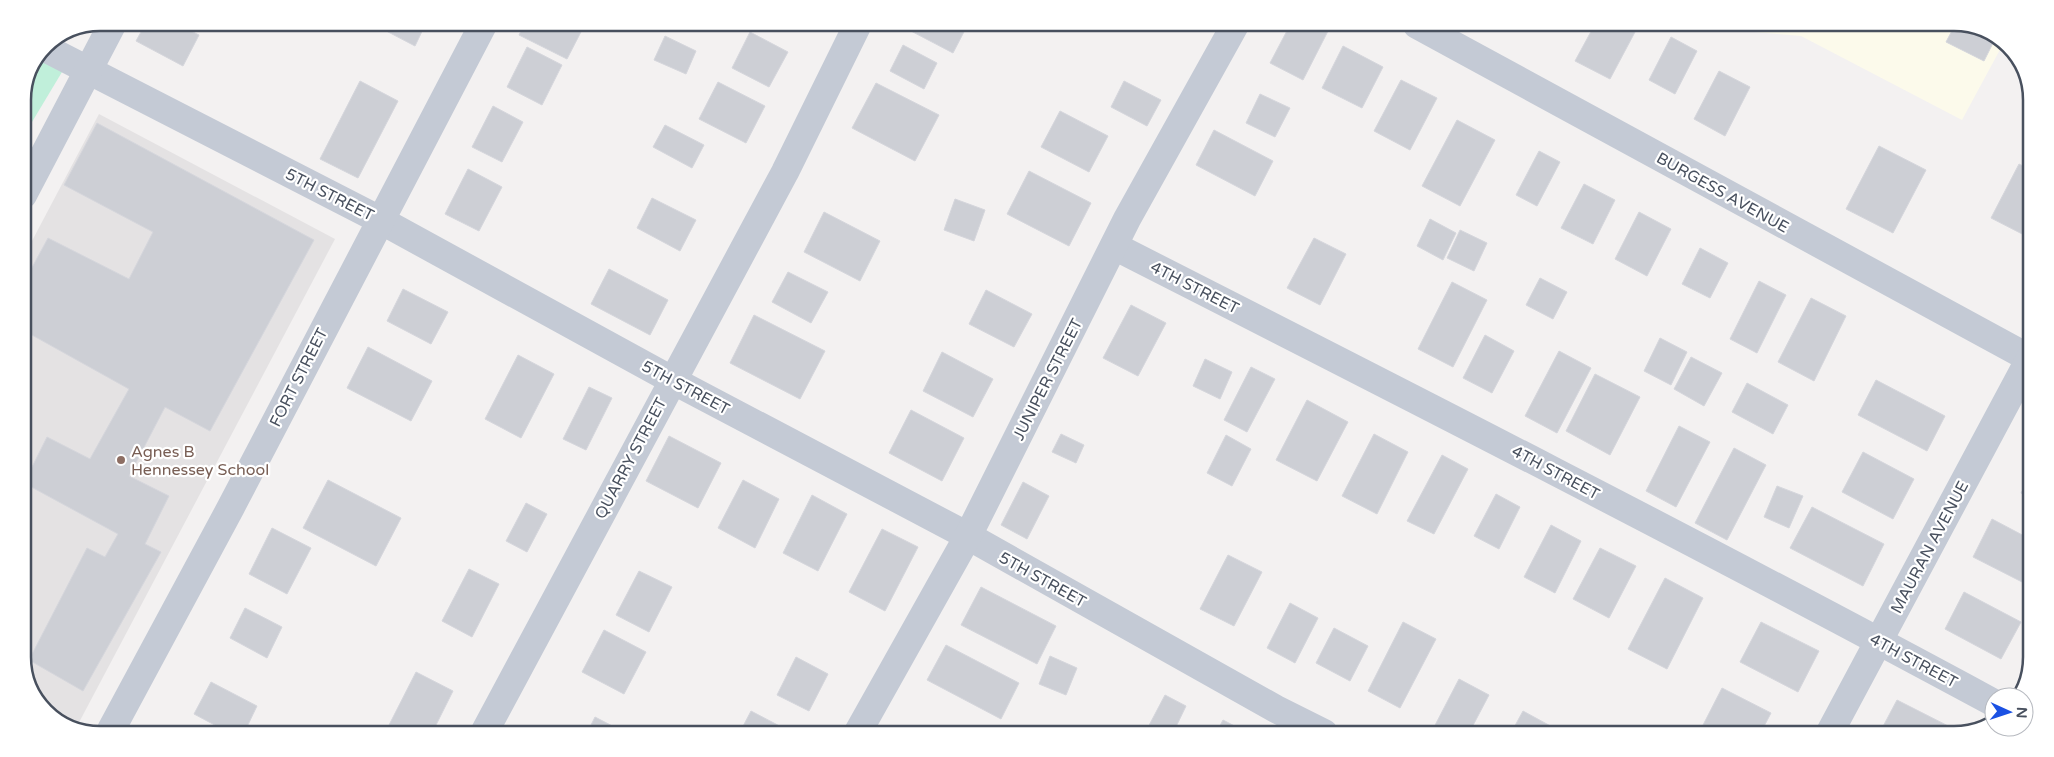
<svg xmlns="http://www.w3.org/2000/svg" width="2054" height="757" viewBox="0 0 2054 757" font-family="'Varela Round',sans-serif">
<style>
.commercial{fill:#fcfaeb}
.education{fill:#e4e2e3}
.green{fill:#c0efda}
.building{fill:#cdcfd5;stroke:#d5d6dc}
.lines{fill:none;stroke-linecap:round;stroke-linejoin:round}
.street{stroke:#c4cad5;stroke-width:28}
.education-dot{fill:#8d6e63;stroke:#fff;stroke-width:2}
.labels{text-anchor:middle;stroke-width:4.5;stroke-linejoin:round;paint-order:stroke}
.street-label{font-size:16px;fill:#48505e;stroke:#fff}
.education-label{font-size:16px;fill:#785e54;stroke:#fff;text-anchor:start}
.rim{fill:none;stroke:#48505e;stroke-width:2.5}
</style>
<rect width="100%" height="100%" fill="#f3f1f1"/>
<!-- commercial -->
<polygon class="commercial" points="1742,26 1979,27 2003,44 1962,120 1801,36 1743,31"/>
<!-- education -->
<polygon class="education" points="99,114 335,239 75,730 39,704 23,662 23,258"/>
<!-- green -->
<polygon class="green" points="41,55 65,67 23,137 23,96"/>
<!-- building -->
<g class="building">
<polygon points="146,23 175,23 199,35 183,66 136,41"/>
<polygon points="371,23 426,23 415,46"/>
<polygon points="525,23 585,24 567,59 519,35"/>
<polygon points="915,24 968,24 953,53 911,31"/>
<polygon points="1290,25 1318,25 1328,31 1303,80 1270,63"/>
<polygon points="1546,26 1558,26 1555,31"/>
<polygon points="1594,26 1622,26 1635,32 1610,79 1575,61"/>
<polygon points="1954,27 1979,27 1995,39 1984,61 1946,42"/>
<polygon points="750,32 788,52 769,87 732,68"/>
<polygon points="665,36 696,51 686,74 654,60"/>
<polygon points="1671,37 1697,51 1675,94 1649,80"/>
<polygon points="903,45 937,63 924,89 890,71"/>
<polygon points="1343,46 1383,67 1362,108 1322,88"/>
<polygon points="527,47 562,65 542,105 507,87"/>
<polygon points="1719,71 1750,87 1725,136 1694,119"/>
<polygon points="1401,80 1437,98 1410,150 1374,131"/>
<polygon points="360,81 398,101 358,178 320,159"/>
<polygon points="1124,81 1161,100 1147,126 1111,107"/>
<polygon points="718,82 765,106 746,143 699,119"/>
<polygon points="876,83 939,115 915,161 852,128"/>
<polygon points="1260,94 1290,108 1275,137 1246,123"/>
<polygon points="493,106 523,122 502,162 472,147"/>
<polygon points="1060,111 1108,136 1089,172 1041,147"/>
<polygon points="1457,120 1495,140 1460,206 1422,186"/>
<polygon points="97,123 314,240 210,431 165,407 129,476 169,496 145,544 161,552 83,691 29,660 87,548 105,557 118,534 24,483 47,437 90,459 129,389 23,330 23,284 48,238 129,279 153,232 64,185"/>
<polygon points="665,125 704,145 692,168 653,147"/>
<polygon points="1214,130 1273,161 1255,196 1196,165"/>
<polygon points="1879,146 1926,170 1893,233 1846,209"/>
<polygon points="1539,151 1560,162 1537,206 1516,195"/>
<polygon points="2019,164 2031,170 2030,238 1991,218"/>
<polygon points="468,169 502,187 479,231 445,214"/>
<polygon points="1029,171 1091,203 1069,246 1007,214"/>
<polygon points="1584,184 1615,200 1593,244 1561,228"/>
<polygon points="652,198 696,220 680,251 637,228"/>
<polygon points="955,199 985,210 974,241 944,230"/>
<polygon points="824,212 880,241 860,281 804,252"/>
<polygon points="1639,212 1671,229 1647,276 1615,259"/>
<polygon points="1430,219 1456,233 1443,260 1417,246"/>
<polygon points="1460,230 1487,243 1474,271 1447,258"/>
<polygon points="1314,238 1346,254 1320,305 1287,288"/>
<polygon points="1700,248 1728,263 1710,298 1682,284"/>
<polygon points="609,269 668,300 650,335 591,304"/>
<polygon points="788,272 828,292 811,323 772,302"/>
<polygon points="1540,278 1567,292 1553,319 1526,305"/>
<polygon points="1759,281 1786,295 1757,353 1730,339"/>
<polygon points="1452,282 1487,300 1453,367 1418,349"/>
<polygon points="403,289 448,312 431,344 387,321"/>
<polygon points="986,290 1032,314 1014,347 969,324"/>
<polygon points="1811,298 1846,316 1814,381 1778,362"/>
<polygon points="1131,305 1166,323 1138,376 1103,358"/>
<polygon points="754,315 825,351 800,399 730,363"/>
<polygon points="1485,335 1514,351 1492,393 1463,378"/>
<polygon points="1660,338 1687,352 1671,385 1644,371"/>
<polygon points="368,347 432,381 411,421 347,388"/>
<polygon points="1559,351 1591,368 1557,433 1525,416"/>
<polygon points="942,352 993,379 973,417 923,391"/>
<polygon points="518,355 554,374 521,438 485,419"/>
<polygon points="1691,357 1722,373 1704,406 1674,389"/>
<polygon points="1205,359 1232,372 1220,399 1193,386"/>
<polygon points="1251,367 1275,379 1247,432 1224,420"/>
<polygon points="1595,374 1640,397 1610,455 1566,431"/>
<polygon points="1876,380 1945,416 1927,451 1858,415"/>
<polygon points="1747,383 1788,405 1773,434 1732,412"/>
<polygon points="589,387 612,398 586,450 563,439"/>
<polygon points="1307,400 1348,422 1317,481 1276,460"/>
<polygon points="911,410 964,438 942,481 889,453"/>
<polygon points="1679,426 1710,442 1676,507 1646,491"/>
<polygon points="1061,434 1084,445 1076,463 1052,452"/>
<polygon points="1374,434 1408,452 1377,514 1342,496"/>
<polygon points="1226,435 1251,449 1232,486 1207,473"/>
<polygon points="669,436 721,463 698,508 646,481"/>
<polygon points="1734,448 1766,465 1727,540 1695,523"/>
<polygon points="1863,452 1914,479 1893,519 1842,492"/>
<polygon points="1442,455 1468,469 1434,534 1407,521"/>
<polygon points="2029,479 2029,497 2021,493"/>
<polygon points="328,480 401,518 376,566 303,528"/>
<polygon points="743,480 779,499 755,548 718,528"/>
<polygon points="1023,482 1049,496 1027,539 1001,525"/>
<polygon points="1777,486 1803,496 1789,528 1764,517"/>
<polygon points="1496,494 1520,507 1499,549 1474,536"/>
<polygon points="812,495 847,514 818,571 783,553"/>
<polygon points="526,503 547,514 527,552 506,541"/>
<polygon points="1812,507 1884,544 1863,586 1790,548"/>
<polygon points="1992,519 2028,538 2028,585 1973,557"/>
<polygon points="1551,525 1581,541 1555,593 1524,577"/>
<polygon points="272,528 311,548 287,594 249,574"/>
<polygon points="882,529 918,547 885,611 849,592"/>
<polygon points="1600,548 1636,566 1609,618 1573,599"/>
<polygon points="1228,555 1262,572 1234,626 1200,609"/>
<polygon points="469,569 499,584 472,637 442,621"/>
<polygon points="639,571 672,587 649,632 616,615"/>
<polygon points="1665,578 1703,598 1667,669 1628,649"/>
<polygon points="981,587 1056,626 1037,664 961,625"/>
<polygon points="1964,592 2021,622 2001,659 1945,629"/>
<polygon points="1290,603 1318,618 1295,663 1267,648"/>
<polygon points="245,608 282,627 267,658 230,638"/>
<polygon points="1403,622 1436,639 1400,708 1368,691"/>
<polygon points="1761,622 1819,651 1798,692 1740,662"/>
<polygon points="1334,628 1368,646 1350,681 1316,663"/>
<polygon points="604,630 646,652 624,694 582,672"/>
<polygon points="946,645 1019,683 1001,719 927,680"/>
<polygon points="1050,656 1077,668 1066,695 1039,684"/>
<polygon points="796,657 828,674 809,711 777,695"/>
<polygon points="416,672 453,691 433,731 386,731"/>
<polygon points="1459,679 1489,695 1469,733 1431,733"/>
<polygon points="211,682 257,706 245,731 226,731 194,714"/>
<polygon points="1722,688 1771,713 1760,734 1710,734 1701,729"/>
<polygon points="1165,695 1186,706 1173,733 1145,733"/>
<polygon points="1897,700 1960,732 1954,734 1879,734"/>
<polygon points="751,711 791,732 740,732"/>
<polygon points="1523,711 1556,729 1554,734 1511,733"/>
<polygon points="595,717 622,731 588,731"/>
<polygon points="1223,720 1248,733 1216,733"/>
</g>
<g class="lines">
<!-- street -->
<g class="street">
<polyline points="1417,25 2029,358"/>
<polyline points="45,48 380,220 672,380 968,536 1276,709 1324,733"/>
<polyline points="23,195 113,23"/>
<path d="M 1114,246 C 1409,396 1703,546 1994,703"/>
<polyline points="111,730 231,507 484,23"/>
<polyline points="485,731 785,172 858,24"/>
<polyline points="858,732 968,536 1127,219 1235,25"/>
<polyline points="1829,734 2029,360"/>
</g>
</g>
<!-- markers -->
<circle class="education-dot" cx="121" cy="460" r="5"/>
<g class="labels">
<!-- street labels -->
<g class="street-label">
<text transform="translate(1723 192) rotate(29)" y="6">BURGESS AVENUE</text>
<text transform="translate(330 194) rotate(27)" y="6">5TH STREET</text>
<text transform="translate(1195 287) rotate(27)" y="6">4TH STREET</text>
<text transform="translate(298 377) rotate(-63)" y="6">FORT STREET</text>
<text transform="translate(1047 379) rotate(-63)" y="6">JUNIPER STREET</text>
<text transform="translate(686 387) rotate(28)" y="6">5TH STREET</text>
<text transform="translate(630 458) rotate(-62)" y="6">QUARRY STREET</text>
<text transform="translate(1556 472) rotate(28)" y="6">4TH STREET</text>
<text transform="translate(1929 547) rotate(-62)" y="6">MAURAN AVENUE</text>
<text transform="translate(1043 579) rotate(29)" y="6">5TH STREET</text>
<text transform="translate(1914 660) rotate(28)" y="6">4TH STREET</text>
</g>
<!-- education labels -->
<g class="education-label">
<text x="131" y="457">Agnes B<tspan x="131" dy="18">Hennessey School</tspan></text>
</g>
</g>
<!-- crop -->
<path d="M0 0H2054V757H0ZM100 31H1954A69 69 0 0 1 2023 100V657A69 69 0 0 1 1954 726H100A69 69 0 0 1 31 657V100A69 69 0 0 1 100 31Z" fill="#fff" fill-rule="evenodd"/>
<path class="rim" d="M100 31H1954A69 69 0 0 1 2023 100V657A69 69 0 0 1 1954 726H100A69 69 0 0 1 31 657V100A69 69 0 0 1 100 31Z"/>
<!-- north arrow -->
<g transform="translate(2009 712) rotate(93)"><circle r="24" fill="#ffffff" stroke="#b6b9bf"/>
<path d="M0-4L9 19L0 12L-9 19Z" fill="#1b51e3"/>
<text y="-8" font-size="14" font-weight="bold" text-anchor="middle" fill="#48505e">N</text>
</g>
</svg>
